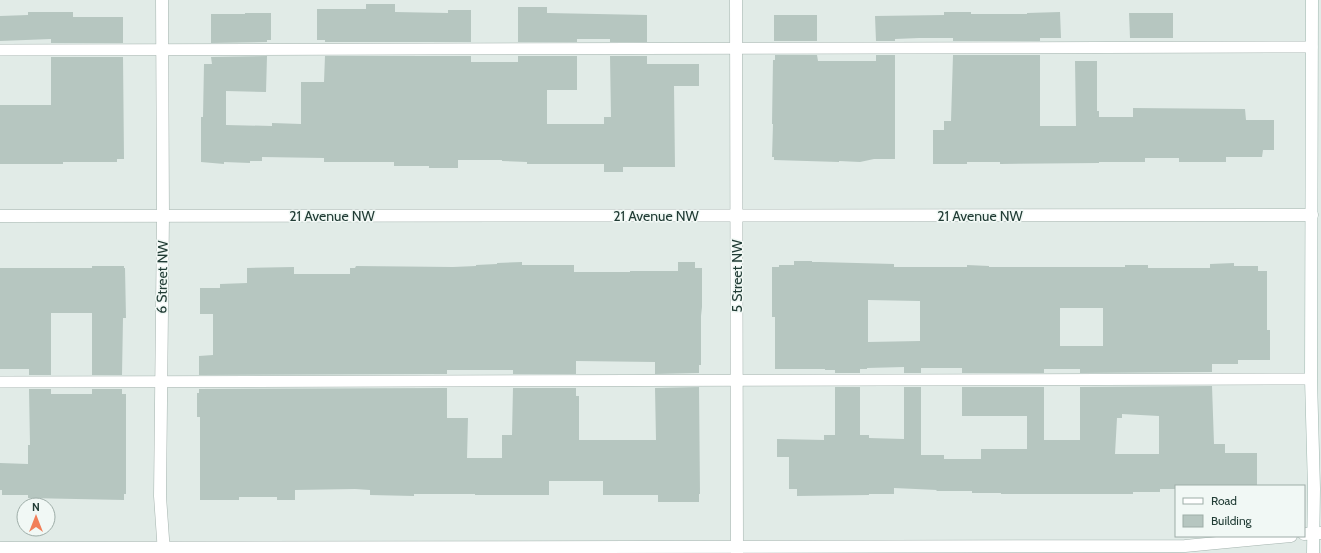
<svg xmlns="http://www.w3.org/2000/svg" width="1321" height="553" viewBox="0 0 1321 553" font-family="Cabin,sans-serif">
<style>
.building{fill:#b6c6c0;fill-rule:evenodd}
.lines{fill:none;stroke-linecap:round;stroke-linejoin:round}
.service-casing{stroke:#a4b3ae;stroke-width:12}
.minor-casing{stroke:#a4b3ae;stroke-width:13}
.tertiary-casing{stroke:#a4b3ae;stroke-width:13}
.secondary-casing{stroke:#9fb7af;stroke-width:13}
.service{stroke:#fff;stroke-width:11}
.minor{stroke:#fff;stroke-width:12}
.tertiary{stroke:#fff;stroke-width:12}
.secondary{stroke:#fff;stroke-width:12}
.labels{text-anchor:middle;stroke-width:3;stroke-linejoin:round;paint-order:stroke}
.street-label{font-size:14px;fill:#213c35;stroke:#f1f8f5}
</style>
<rect width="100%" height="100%" fill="#e1ebe7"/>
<!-- building -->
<g class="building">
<polygon points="366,4 395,4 395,12 448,13 448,10 471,10 471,42 325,42 325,40 317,40 317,9 366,9"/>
<polygon points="518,7 547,7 547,13 647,15 647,42 610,42 610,39 577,39 577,42 518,42"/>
<polygon points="28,12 73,12 73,17 123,17 123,43 51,43 51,39 0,41 0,16 28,15"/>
<polygon points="944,12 971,12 971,14 1027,14 1027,13 1060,12 1061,38 1040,38 1040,41 953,41 953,38 919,38 895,39 895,41 876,41 875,16 944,15"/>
<polygon points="245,13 271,13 271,40 267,40 267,42 211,43 211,14 245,14"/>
<polygon points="1129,13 1173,13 1173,38 1130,38"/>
<rect x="774" y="15" width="43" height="26"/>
<polygon points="775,55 817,55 818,61 876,61 876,55 895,55 895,159 874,159 860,162 839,161 839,162 774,160 774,157 772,157 773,124 772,124 773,60 775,60"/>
<polygon points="953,55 1040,55 1040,126 1076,126 1075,61 1097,61 1097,111 1099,111 1099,117 1133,117 1133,108 1245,109 1246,120 1274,120 1274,150 1263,150 1262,157 1226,157 1226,162 1179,162 1179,158 1145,158 1145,162 1099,162 1099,163 1000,164 1000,162 967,162 967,164 933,164 933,130 944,130 944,121 951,121"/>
<polygon points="267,56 266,92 226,91 226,125 272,126 272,123 301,124 301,82 324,82 325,56 471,56 471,62 518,62 518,56 577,56 577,90 547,90 547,124 604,124 604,117 611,117 610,56 647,56 647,64 699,64 699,86 674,86 675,167 623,167 623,172 604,172 604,164 527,164 527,162 502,161 502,160 458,160 458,168 429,168 429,166 394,166 394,162 324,162 324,158 262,157 262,161 250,161 250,163 224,162 224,164 201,162 201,117 203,117 204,64 212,64 211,57"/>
<polygon points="51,57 123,57 124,159 117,159 117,162 63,162 63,164 0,164 0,105 51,105"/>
<path d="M 794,261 L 812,261 L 812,262 L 819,262 L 894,264 L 894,267 L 967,267 L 967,265 L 989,266 L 989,267 L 1125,267 L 1125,265 L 1148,265 L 1148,268 L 1210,268 L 1210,264 L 1234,263 L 1234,266 L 1258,266 L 1258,271 L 1267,271 L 1267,330 L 1270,330 L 1270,360 L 1238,360 L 1238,364 L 1212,364 L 1212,372 L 1080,373 L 1080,369 L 1044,369 L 1044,373 L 962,373 L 962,368 L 921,368 L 921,373 L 904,373 L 904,367 L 867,368 L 867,369 L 860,369 L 860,373 L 835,373 L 835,370 L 825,370 L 825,369 L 775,369 L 775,317 L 772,317 L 772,267 L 779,267 L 779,265 L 794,265 ZM 868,300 L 920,301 L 920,341 L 868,342 ZM 1060,308 L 1103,308 L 1103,346 L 1060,346 Z"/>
<polygon points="522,262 522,265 574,265 574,272 630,272 630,271 678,271 678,262 695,262 695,268 702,268 702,307 701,316 701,365 699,365 699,373 655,374 655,362 576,361 576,374 513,374 513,370 447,370 447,374 199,375 199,356 213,355 213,314 200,314 200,288 220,288 220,284 247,283 247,268 294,267 294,274 350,274 350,268 355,268 356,266 453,267 476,266 476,265 497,264 497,263"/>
<polygon points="92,266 124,266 124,268 125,268 126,318 123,318 122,375 92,375 92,313 51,313 51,375 29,375 29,369 0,369 0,268 92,268"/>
<path d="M 1212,386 L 1214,444 L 1225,444 L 1225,453 L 1257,453 L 1257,486 L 1175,486 L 1175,489 L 1160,489 L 1160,492 L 1133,492 L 1133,494 L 1001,494 L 1001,493 L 972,493 L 972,491 L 936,491 L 937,490 L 894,488 L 894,494 L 869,494 L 869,495 L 797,496 L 797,489 L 789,489 L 789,457 L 777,457 L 777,439 L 824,440 L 824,435 L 835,435 L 835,387 L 860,387 L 860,435 L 869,435 L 869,438 L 904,439 L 904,387 L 921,387 L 921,455 L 944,455 L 944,459 L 981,459 L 981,449 L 1027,449 L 1027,416 L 962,416 L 962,387 L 1044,387 L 1044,440 L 1080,440 L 1080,387 ZM 1122,414 L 1159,416 L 1159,454 L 1115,454 L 1117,418 L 1122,418 Z"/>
<polygon points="699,387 700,494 699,494 699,502 658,502 658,495 603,495 603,481 549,481 549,495 475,495 475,494 414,494 414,496 370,495 370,490 355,489 295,490 295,500 277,500 277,497 239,497 239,500 200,500 200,417 197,417 197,393 199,393 199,389 447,388 447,418 468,418 467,458 502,458 502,435 512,435 513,388 576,388 576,396 579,396 579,440 656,440 655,388"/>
<polygon points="29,389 51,389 51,394 92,394 92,389 122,389 122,394 126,394 126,494 124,494 124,500 28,498 28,495 2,495 2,490 0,490 0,463 28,464 28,445 30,445"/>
</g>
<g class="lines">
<!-- service casing -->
<g class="service-casing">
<g id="service">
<polyline points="0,50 1312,47"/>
<polyline points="0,382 1311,379"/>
</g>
</g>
<!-- minor casing -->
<g class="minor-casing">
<g id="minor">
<polyline points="162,0 163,216 160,496 164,553"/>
<polyline points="736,0 737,553"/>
<polyline points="0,216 1312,215"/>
</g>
</g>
<!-- tertiary casing -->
<g class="tertiary-casing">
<g id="tertiary">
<polyline points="1304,534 1321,533"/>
<polyline points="0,548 1185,546 1291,536"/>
</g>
</g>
<!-- secondary casing -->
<g class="secondary-casing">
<polyline id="secondary" points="1312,0 1311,379 1314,489 1313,553"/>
</g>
<!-- service -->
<use href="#service" class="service"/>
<!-- minor -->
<use href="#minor" class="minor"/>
<!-- tertiary -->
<use href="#tertiary" class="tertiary"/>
<!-- secondary -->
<use href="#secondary" class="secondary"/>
</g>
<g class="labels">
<!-- street labels -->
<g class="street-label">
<text x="332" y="221">21 Avenue NW</text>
<text x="656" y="221">21 Avenue NW</text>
<text x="980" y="221">21 Avenue NW</text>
<text transform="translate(737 276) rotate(-90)" y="5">5 Street NW</text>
<text transform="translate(162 277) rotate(-89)" y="5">6 Street NW</text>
</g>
</g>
<!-- legend -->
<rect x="1175" y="485" width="130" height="52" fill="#f1f8f5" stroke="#9eada8"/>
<rect x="1183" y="498" width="20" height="6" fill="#ffffff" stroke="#9eada8"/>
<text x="1211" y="505" font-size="12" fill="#213c35">Road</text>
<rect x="1183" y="515" width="20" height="12" fill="#b6c6c0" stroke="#9eada8"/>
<text x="1211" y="525" font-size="12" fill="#213c35">Building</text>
<!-- north arrow -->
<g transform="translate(36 517)"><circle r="19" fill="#f1f8f5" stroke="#9eada8"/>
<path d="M0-3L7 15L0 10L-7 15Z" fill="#f17f59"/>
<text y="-6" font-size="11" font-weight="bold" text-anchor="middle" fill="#213c35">N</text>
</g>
</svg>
